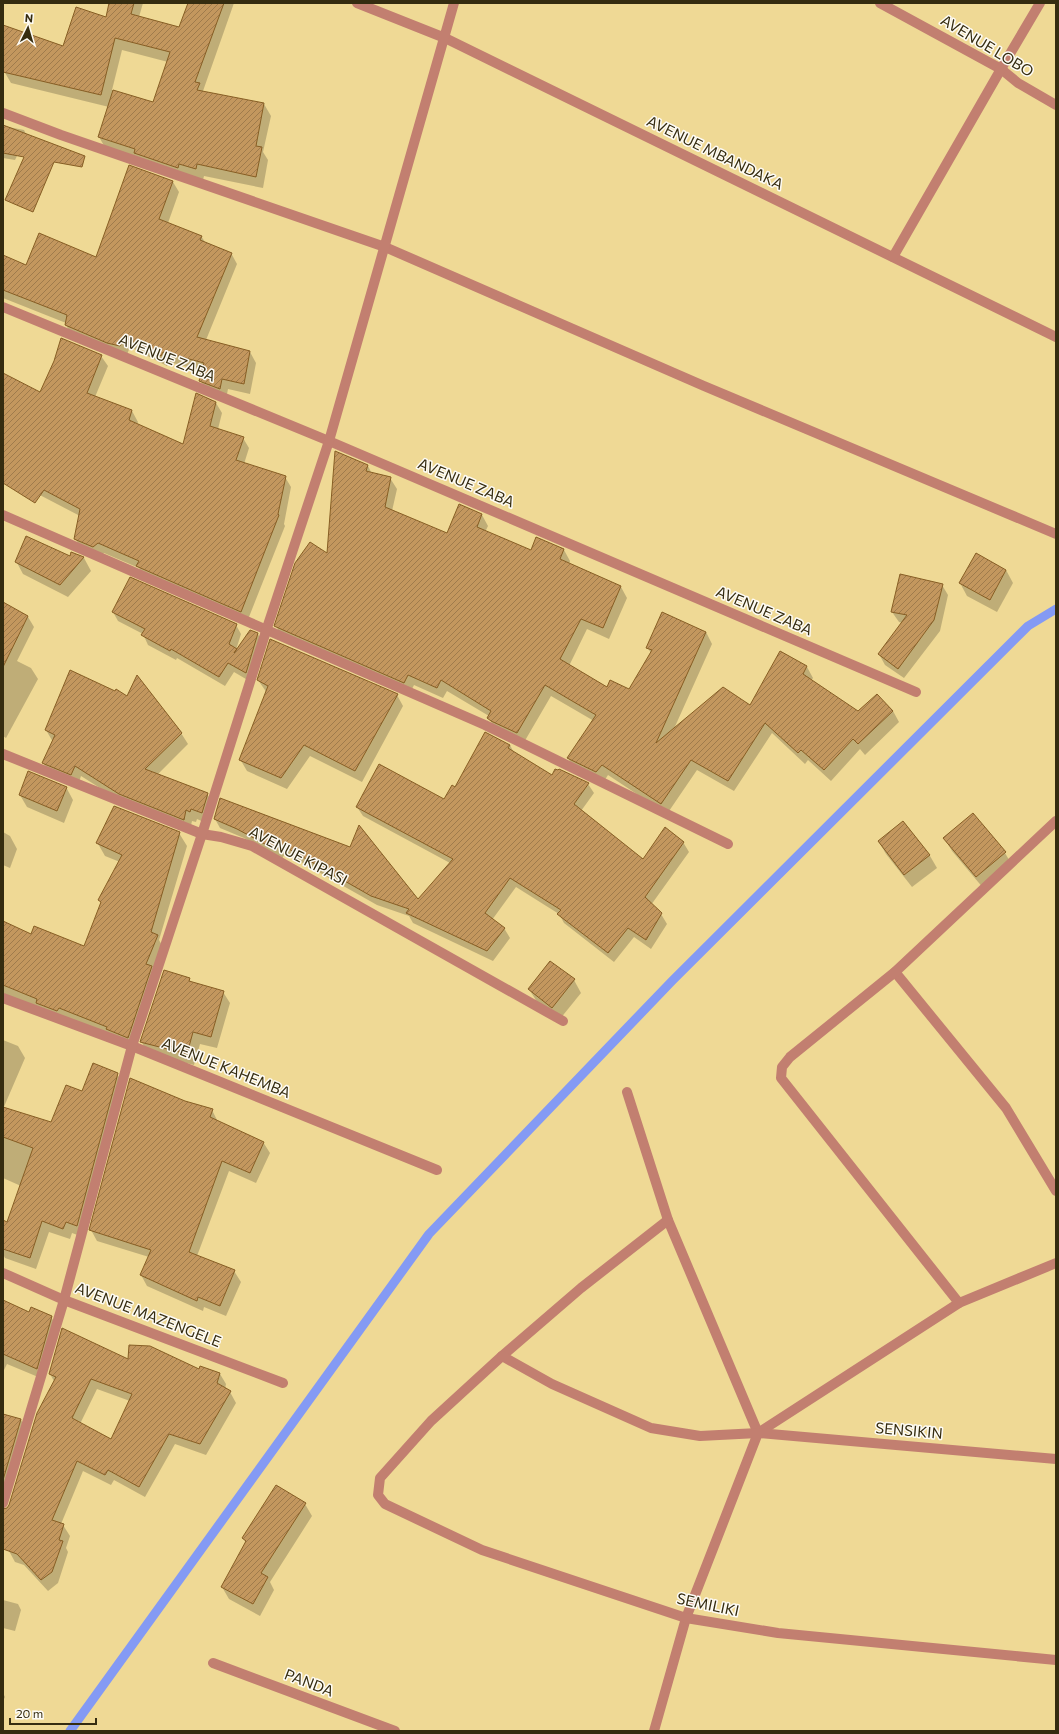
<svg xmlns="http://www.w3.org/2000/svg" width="1059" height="1734" viewBox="0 0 1059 1734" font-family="Commissioner,sans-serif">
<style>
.shadow{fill:#0003;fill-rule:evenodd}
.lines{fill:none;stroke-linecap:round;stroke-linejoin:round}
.stream{stroke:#849af4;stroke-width:9}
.building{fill:url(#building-hatch);stroke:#875e24;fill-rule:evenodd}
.service{stroke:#c27f70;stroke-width:10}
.minor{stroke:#c27f70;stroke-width:10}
.labels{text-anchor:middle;stroke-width:3;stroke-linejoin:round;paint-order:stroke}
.street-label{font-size:15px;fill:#352c10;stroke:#fdfbf5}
</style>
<defs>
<pattern id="building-hatch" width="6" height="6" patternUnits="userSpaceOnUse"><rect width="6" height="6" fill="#c3975e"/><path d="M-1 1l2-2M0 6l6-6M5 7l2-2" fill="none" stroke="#9f7b4c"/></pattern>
</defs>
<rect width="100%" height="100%" fill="#efd995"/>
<!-- shadow -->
<g class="shadow">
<path d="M 110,3 L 143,3 L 139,17 L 180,28 L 189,3 L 234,3 L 203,91 L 204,93 L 264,104 L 271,116 L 263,152 L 268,160 L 263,188 L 204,176 L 203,180 L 106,149 L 99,137 L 109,107 L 11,83 L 4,71 L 64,47 L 106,18 ZM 122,50 L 168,62 L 154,104 L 112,90 Z"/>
<polygon points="3,126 24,130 27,136 15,160 3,158"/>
<polygon points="173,182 179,192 168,223 201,236 205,242 231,253 237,264 206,340 250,352 256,363 250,394 228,389 226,399 207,391 200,380 203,371 169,362 167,366 130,347 126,357 72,336 66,325 66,323 3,298 3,263 26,266 96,259"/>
<polygon points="101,356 108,366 95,397 132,411 138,422 137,424 184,445 216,403 222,413 218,429 243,438 249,448 244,464 285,477 291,487 284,524 285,526 247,622 143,576 139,568 104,553 100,557 81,549 75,538 80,516 34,492 3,459 3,385 40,393"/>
<polygon points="368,466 372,474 390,478 397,489 392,511 448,534 482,515 488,526 485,532 531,551 537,538 564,550 570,561 569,564 621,587 627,598 609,639 587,629 569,666 608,688 629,690 651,653 647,647 706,632 712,644 673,731 750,706 781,652 807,667 813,678 811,681 858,712 877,695 893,711 899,722 865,755 860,749 831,781 808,760 805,764 772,733 734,791 697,770 667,814 608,775 603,783 574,769 568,758 594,721 551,696 523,744 495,729 489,718 489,716 447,691 443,698 414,685 410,693 282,637 276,626 328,555"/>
<polygon points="71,553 84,558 91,571 68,597 23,574 16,561 70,557"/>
<polygon points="1006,570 1013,583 997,612 967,596 960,583"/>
<polygon points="942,585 948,595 940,631 904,678 885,665 879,654 902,623 899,622 892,612"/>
<polygon points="3,603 28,617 34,627 17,661 31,668 38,679 6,738 3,736"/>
<polygon points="113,612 236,625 241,634 236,650 251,631 258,634 263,644 251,682 234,672 225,686 177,658 176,660 148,645 143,634 118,621"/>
<polygon points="258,680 397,695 403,706 362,782 310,756 287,789 247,771 240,759 267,693"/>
<polygon points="46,730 181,733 188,744 157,775 207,794 214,805 208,824 197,819 196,822 192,821 190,830 127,805 81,776 78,785 50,774 43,763 53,742"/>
<polygon points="510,745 514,753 552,776 588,784 594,793 581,811 644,860 683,842 689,852 651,905 661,914 667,924 651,949 634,937 614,962 564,923 559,914 516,887 492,920 504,928 510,938 493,961 413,923 409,916 377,905 285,853 282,859 244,838 220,828 215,819 221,799 418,901 450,863 363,816 357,807 445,800 456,788"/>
<polygon points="66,787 73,800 64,823 27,807 20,795"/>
<polygon points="903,822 930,856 937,868 912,887 886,854 879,842"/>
<polygon points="3,832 10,836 17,849 10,868 3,865"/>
<polygon points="179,833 187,846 159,940 164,949 135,1050 3,994 3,922 32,935 85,947 102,904 100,900 120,862 105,856 97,842"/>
<polygon points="945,839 1005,853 1012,865 984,889 952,851"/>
<polygon points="189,979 191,982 223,992 230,1003 217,1048 200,1044 194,1065 148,1053 141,1041"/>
<polygon points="574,980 581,993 560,1019 537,1002 529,989"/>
<polygon points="3,1040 18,1046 25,1058 3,1109 52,1124 82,1092 117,1074 124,1085 83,1237 72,1233 70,1239 49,1232 36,1269 5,1258 3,1254 3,1234 21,1186 3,1178"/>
<polygon points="185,1102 212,1110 218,1122 263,1142 270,1153 256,1183 229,1171 197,1256 234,1271 241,1282 226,1316 204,1307 203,1311 147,1286 141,1275 149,1257 97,1241 91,1230"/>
<polygon points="3,1301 30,1313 51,1317 58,1328 43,1379 7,1364 3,1372"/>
<path d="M 128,1361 L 220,1374 L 226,1384 L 225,1389 L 230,1392 L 236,1403 L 206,1455 L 175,1444 L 145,1497 L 114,1480 L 111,1485 L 83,1471 L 61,1524 L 63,1525 L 70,1536 L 66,1548 L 68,1552 L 58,1583 L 48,1591 L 24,1565 L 15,1562 L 9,1551 L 3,1522 L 3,1415 L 21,1420 L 27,1431 L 3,1510 L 5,1510 L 10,1505 L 55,1383 L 50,1374 ZM 97,1389 L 130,1401 L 111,1441 L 80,1424 Z"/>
<polygon points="305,1504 312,1516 270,1582 274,1590 260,1616 229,1599 222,1587 246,1543 243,1538"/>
<polygon points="3,1600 18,1604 21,1610 15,1631 3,1628"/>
<polygon points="3,1693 5,1697 3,1701"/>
</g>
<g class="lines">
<!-- stream -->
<polyline class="stream" points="70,1731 429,1234 672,981 1028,626 1056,609"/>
</g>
<!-- building -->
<g class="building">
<polygon points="109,3 134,3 131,14 179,27 188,3 224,3 195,82 200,83 197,90 264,103 256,146 262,147 256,177 197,164 196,169 179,164 178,168 134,153 135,149 98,137 113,90 153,102 170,52 115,38 101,95 3,72 3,25 63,46 76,7 106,17"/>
<polygon points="3,125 85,156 82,167 54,162 33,212 5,200 24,157 3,153"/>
<polygon points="129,165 173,181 159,219 202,236 200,240 232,253 197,337 250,351 244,384 222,379 220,389 199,381 204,363 163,352 161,356 124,337 120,346 107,343 65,325 67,315 3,290 3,255 26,265 39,233 96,257"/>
<polygon points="61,338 102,355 87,393 132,410 129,420 183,444 196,393 216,402 210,426 244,437 236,460 286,476 278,514 279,515 241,612 136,566 139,561 98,543 93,547 74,539 80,509 44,490 35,503 3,483 3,373 40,392 54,361"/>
<polygon points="335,451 368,465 366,471 391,477 385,507 447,533 459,504 482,514 477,527 531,550 536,537 564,549 560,559 621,586 603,628 581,619 560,659 607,687 610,680 629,689 652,650 646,648 662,612 706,632 656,743 723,687 750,705 780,651 807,666 803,674 858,711 877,694 893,711 858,744 853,739 824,770 801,750 798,753 765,723 728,781 691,760 661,804 602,765 596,772 567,758 596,715 545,685 517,733 491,721 487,718 491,711 441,680 437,688 408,675 404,683 274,626 295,563 310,542 327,553"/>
<polygon points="26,536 70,556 71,552 84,557 60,585 15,562"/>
<polygon points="976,553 1006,570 990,600 959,583"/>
<polygon points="900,574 943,584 934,620 898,669 878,654 907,615 891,612"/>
<polygon points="130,577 237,624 229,644 237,649 234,653 250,630 258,633 246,673 228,663 219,677 171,649 170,651 141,635 145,629 112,612"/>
<polygon points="3,602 28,616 3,667"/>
<polygon points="270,639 398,694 355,771 304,745 281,778 239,760 268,686 257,680"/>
<polygon points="70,670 115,691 116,689 127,696 137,675 182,733 145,769 208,793 202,813 191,809 190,812 186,810 184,820 119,794 75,766 71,775 42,763 55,735 45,730"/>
<polygon points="485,732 510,745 508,748 552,775 555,769 558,770 559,769 589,783 574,804 643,859 665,827 684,842 645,897 662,913 646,940 628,928 608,953 557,914 561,910 510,878 485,913 505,928 487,951 406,913 409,909 371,896 280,844 276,850 237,829 214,819 220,798 350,847 359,825 418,899 453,859 356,807 379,764 444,799 452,785 455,787"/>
<polygon points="28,771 67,787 57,811 19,795"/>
<polygon points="114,806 180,832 151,932 158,935 146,964 152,966 128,1038 106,1029 107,1027 59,1008 57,1011 36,1003 37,999 3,985 3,921 31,934 34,926 84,946 101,902 98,900 122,855 96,843"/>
<polygon points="973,813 1006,852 976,877 943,838"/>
<polygon points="903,821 930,855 904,875 878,841"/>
<polygon points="550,961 575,979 552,1008 528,989"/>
<polygon points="164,970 190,978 189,981 224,991 211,1037 193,1032 187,1054 140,1042"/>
<polygon points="93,1063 118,1073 77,1226 66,1222 63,1229 42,1221 30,1258 3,1249 3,1220 7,1222 33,1148 3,1137 3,1107 51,1122 66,1085 82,1091"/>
<polygon points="130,1078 185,1101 213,1109 210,1117 264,1142 250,1173 222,1161 189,1252 235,1270 220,1306 198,1297 197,1301 140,1275 151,1250 89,1230"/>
<polygon points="3,1300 29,1312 31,1307 52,1316 37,1369 3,1354"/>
<path d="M 62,1328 L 128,1359 L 129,1345 L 150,1346 L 199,1369 L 200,1366 L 220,1373 L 217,1383 L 231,1391 L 200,1444 L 169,1434 L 139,1487 L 108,1470 L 105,1475 L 77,1461 L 52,1520 L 64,1524 L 59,1540 L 63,1541 L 52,1572 L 41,1580 L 17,1554 L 3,1549 L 3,1509 L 7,1508 L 9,1505 L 37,1413 L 56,1377 L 49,1374 ZM 91,1379 L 132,1394 L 111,1439 L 72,1418 Z"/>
<polygon points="3,1414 21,1419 3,1480"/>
<polygon points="276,1485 306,1503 261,1573 268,1577 253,1604 221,1587 246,1541 242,1538"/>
</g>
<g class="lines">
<!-- service -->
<polyline class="service" points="758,1433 959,1303 1056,1263"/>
<!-- minor -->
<g class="minor">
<polyline points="357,3 445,38 1056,337"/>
<polyline points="880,3 1001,69 1018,83 1056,105"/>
<polyline points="3,113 61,135 385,247 704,386 1056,534"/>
<polyline points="893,257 1001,69 1040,3"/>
<polyline points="3,307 329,441 916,692"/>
<polyline points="3,515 485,725 728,844"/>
<polyline points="3,754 202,834 221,837 252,846 563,1021"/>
<polyline points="895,972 1006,1108 1056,1191"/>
<polyline points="3,998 132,1046 437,1170"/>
<polyline points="627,1092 668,1220 758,1433 686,1618 654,1731"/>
<polyline points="668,1220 581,1288 502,1356 431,1421 380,1478 378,1495 385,1504 482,1550 686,1618 778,1633 1056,1660"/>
<polyline points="3,1273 64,1300 283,1383"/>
<polyline points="959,1303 781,1078 782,1067 790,1057 895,972 1056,821"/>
<polyline points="502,1356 552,1384 651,1428 700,1436 758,1433 1056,1459"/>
<polyline points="3,1503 64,1300 132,1046 202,834 267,628 329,441 454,3"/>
<polyline points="213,1663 395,1731"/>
</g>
</g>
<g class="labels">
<!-- street labels -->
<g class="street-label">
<text transform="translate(987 46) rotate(31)" y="5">AVENUE LOBO</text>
<text transform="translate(715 153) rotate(26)" y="5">AVENUE MBANDAKA</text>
<text transform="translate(167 358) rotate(22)" y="5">AVENUE ZABA</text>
<text transform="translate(466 483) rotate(23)" y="5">AVENUE ZABA</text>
<text transform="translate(764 611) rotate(23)" y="5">AVENUE ZABA</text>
<text transform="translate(298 856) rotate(28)" y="5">AVENUE KIPASI</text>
<text transform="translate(226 1068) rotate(22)" y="5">AVENUE KAHEMBA</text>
<text transform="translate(148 1315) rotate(21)" y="5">AVENUE MAZENGELE</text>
<text transform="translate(909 1431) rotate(5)" y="5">SENSIKIN</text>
<text transform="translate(708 1605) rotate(12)" y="5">SEMILIKI</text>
<text transform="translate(309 1683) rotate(21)" y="5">PANDA</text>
</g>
</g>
<!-- border -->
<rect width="1059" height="1734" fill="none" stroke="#352c10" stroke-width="8"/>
<!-- north arrow -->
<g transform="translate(28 28) rotate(5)" stroke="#fdfbf5" stroke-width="3" paint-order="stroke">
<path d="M0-3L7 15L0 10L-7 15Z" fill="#352c10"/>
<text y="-6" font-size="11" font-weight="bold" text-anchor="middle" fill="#352c10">N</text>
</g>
<!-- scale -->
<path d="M10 1718v6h86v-6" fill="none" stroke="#352c10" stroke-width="2"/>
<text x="16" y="1718" font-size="12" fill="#352c10" stroke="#fdfbf5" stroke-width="3" paint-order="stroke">20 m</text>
</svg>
